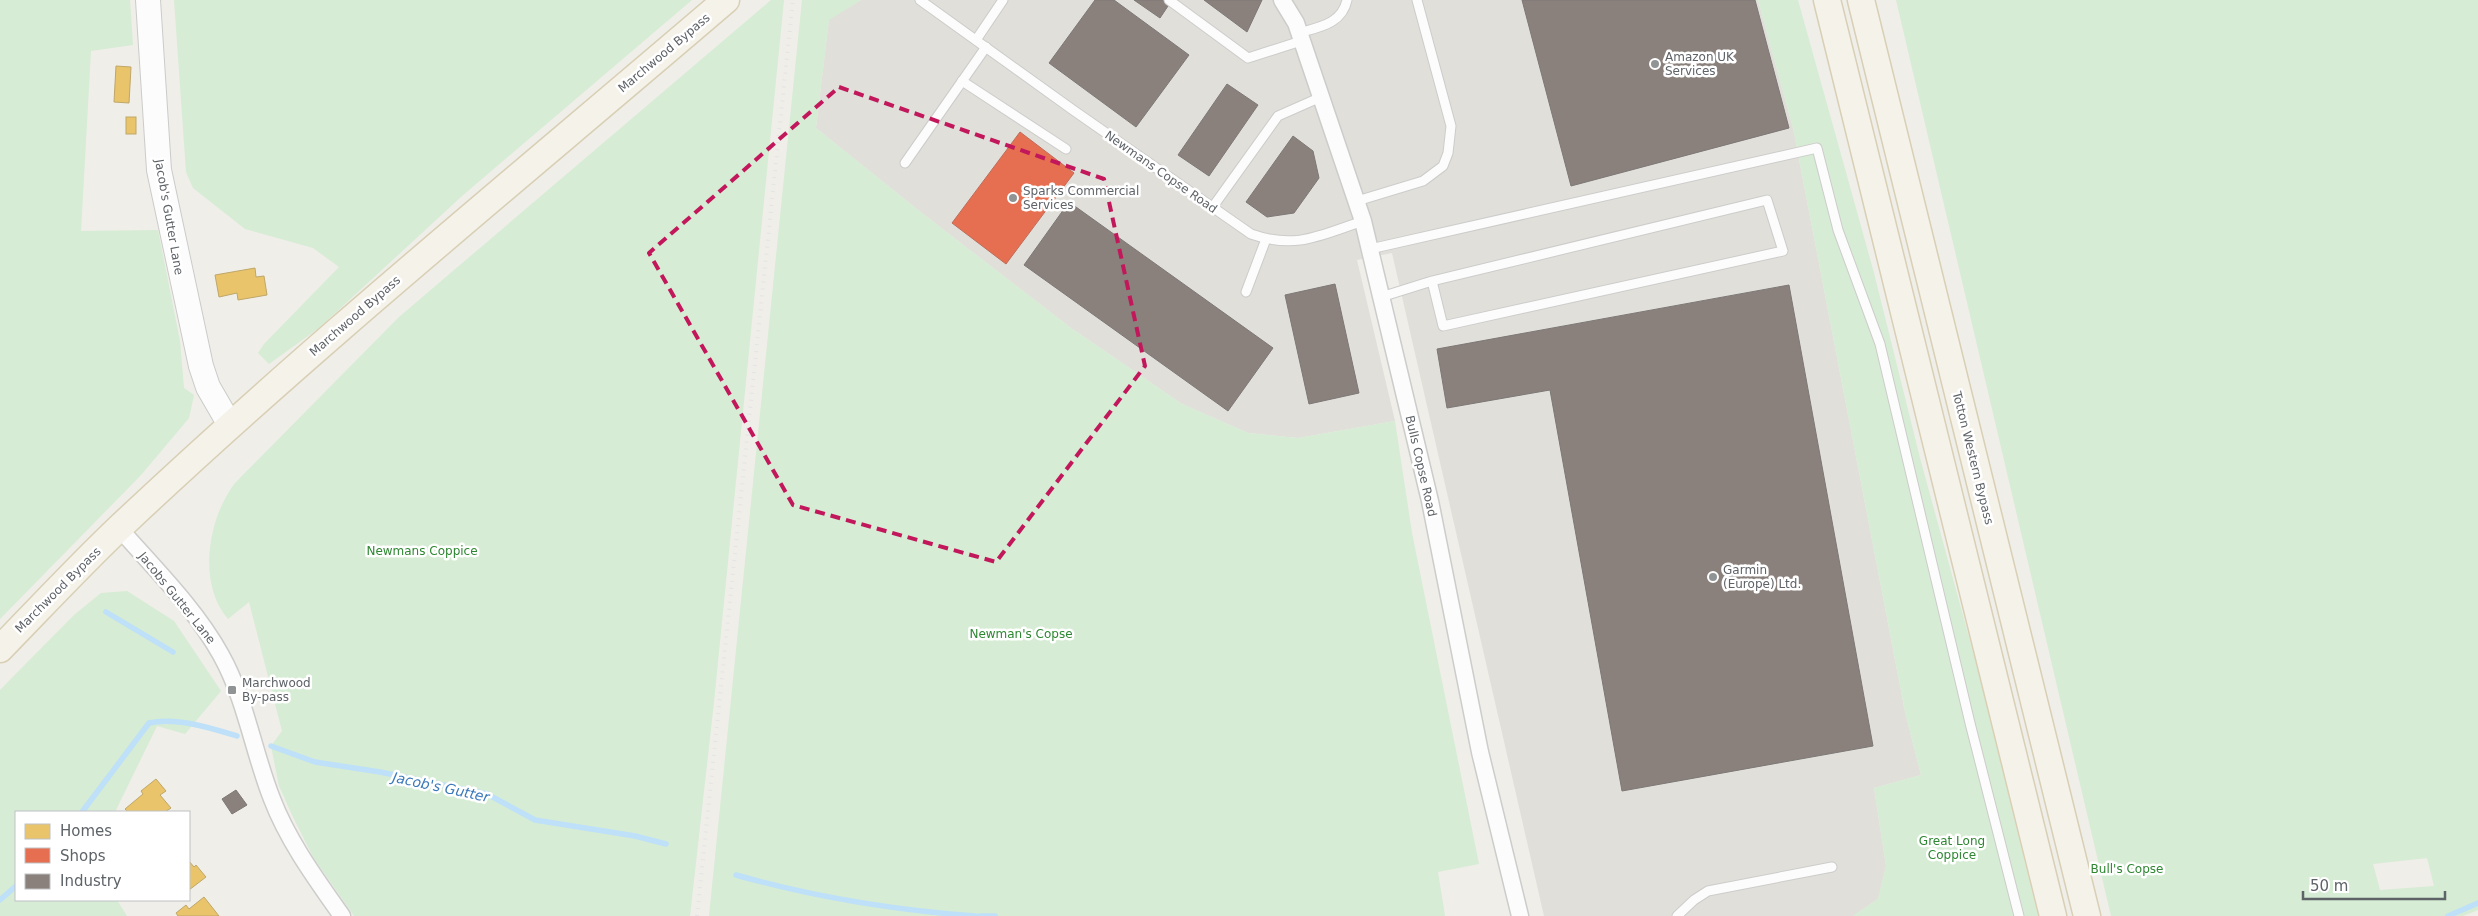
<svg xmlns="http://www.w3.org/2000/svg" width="2478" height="916" viewBox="0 0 2478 916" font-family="'DejaVu Sans',sans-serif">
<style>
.industrial{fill:#e0dfda}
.green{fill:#d6ecd4;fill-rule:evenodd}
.homes{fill:#e9c46a;stroke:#bfa769}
.shops{fill:#e76f51;stroke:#be6b58}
.industry{fill:#8a817c;stroke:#7d7876}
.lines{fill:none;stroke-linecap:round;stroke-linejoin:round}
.stream{stroke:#bee0f8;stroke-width:5.5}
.lane-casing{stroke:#cccccb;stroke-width:11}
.street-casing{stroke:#cccccb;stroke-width:19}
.secondary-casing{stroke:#cbcbca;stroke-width:26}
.primary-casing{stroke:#d8cfb5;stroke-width:29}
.lane{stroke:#fdfcfc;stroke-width:9}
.street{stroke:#fdfcfc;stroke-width:16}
.secondary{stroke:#fdfcfc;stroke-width:24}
.primary{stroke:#f4f2e9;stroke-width:26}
.rail{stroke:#e4e4e4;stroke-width:4;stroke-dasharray:1 6;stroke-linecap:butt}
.marked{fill:none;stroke:#c2185b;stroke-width:4;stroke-dasharray:10 6;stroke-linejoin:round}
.poi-dot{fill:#919495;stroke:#fff;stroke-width:2}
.labels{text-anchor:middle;stroke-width:5;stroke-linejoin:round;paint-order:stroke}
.street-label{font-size:12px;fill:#5e6368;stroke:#fff}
.poi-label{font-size:12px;fill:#5e6368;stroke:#fff;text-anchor:start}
.park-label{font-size:12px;fill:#2e8732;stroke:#fff}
.water-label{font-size:14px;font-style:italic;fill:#3b79bb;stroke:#fff}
</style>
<rect width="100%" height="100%" fill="#efeee9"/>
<!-- industrial -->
<polygon class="industrial" points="861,0 1758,0 1793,128 1905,712 1921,775 1874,788 1886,866 1878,899 1853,916 1544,916 1392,253 1357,260 1395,421 1298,438 1248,433 1182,404 1071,328 918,210 816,128 829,19"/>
<!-- green -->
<g class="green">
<polygon points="0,0 130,0 133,45 91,51 81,231 158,230 180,341 184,388 194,395 189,418 141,475 0,619"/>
<polygon points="174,0 692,0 462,196 319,328 269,364 258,353 264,344 339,267 313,248 245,229 193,188 186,172"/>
<path d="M 771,0 L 784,0 L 714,702 L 690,916 L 354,916 L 313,857 L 292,815 L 279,786 L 271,746 L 282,731 L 249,602 L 228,619 C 197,583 208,518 235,483 L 399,317 Z"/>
<polygon points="802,0 861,0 829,20 816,128 918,210 1071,328 1182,404 1248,433 1298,438 1395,421 1412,533 1479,864 1438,872 1445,916 709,916"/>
<polygon points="1758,0 1798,0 1874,273 1920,458 1976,663 2038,916 1853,916 1878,899 1886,866 1874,788 1921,775 1905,712 1793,128"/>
<path d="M 1896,0 L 2478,0 L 2478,910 L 2463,916 L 2111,916 ZM 2427,858 L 2434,886 L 2380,890 L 2373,864 Z"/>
<polygon points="127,591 174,621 221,691 185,734 157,726 115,812 16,812 16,900 117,900 127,916 0,916 0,690 74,615 101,593"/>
</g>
<!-- homes -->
<g class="homes">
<polygon points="116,66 131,67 129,103 114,102"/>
<rect x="126" y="117" width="10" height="17"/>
<polygon points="255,268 256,277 264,276 267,295 238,300 237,293 219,297 215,275"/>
<polygon points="156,779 166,791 160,795 171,808 165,812 128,812 125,809 143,794 141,791"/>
<polygon points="189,861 194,867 196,865 206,877 189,890"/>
<polygon points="204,897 219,916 178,916 176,913 186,905 189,909"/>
</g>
<!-- shops -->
<polygon class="shops" points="1020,132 1074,173 1006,264 952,223"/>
<!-- industry -->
<g class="industry">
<polygon points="1095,0 1114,0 1189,55 1136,127 1049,63"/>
<polygon points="1134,0 1166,0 1170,3 1160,18"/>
<polygon points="1204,0 1262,0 1247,32"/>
<polygon points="1522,0 1755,0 1789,128 1571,186"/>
<polygon points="1227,84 1258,105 1209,176 1178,155"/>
<polygon points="1293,136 1313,151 1319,178 1294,213 1267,217 1246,202"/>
<polygon points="1069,202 1273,348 1228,411 1024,265"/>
<polygon points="1335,284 1359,393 1309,404 1285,295"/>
<polygon points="1789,285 1873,746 1622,791 1550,390 1447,408 1437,349"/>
<polygon points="236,790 247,805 232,814 222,799"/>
</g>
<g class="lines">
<!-- stream -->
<g class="stream">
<polyline points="106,612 173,652"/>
<polyline points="271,746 315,762 380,772 487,794 535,820 635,836 666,844"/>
<path d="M 82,812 L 149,723 C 177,717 211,728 237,736"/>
<path d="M 736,875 C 814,897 894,910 975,916"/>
<polyline points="0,900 16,886"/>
<polyline points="979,916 995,916"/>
<polyline points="2448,916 2478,903"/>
</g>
<!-- lane casing -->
<g class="lane-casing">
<g id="lane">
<path d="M 920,0 L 1073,110 L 1251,234 C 1296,250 1321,235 1363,221"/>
<polyline points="1169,0 1248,58 1301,41"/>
<path d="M 1299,33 C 1319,27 1342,24 1347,0"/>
<polyline points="976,40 1003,0"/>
<polyline points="962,81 1066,149"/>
<polyline points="905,163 986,47"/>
<polyline points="1357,201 1423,181 1443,166 1448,153 1451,126 1417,0"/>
<polyline points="1212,208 1278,116 1321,97"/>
<polyline points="1370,249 1817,148 1838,230 1880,344 1970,723 2019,916"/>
<polyline points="1246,292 1266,239"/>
<polyline points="1381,297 1432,281 1443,326 1783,251 1767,200 1432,281"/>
<polyline points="1677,916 1694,900 1708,891 1832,867"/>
</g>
</g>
<!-- street casing -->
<g class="street-casing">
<g id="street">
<polyline points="1282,0 1296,23 1363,221 1430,501 1480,752 1520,916"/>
<path d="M 119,528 C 154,568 195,608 221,655 C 246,700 253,751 272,799 C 288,841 316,879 342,916"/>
</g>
</g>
<!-- secondary casing -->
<g class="secondary-casing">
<polyline id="secondary" points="148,0 159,170 201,366 208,387 230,425"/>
</g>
<!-- primary casing -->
<g class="primary-casing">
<g id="primary">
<polyline points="1827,0 2053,916"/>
<polyline points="1861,0 2087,916"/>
<path d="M 0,649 C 40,608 79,566 120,527 C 315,343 523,174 726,0"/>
</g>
</g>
<!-- lane -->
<use href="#lane" class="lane"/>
<!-- street -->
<use href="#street" class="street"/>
<!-- secondary -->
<use href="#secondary" class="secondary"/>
<!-- primary -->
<use href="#primary" class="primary"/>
<!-- rail -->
<polyline class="rail" points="697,916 793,0"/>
</g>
<!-- marked area -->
<path class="marked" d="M 839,87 L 1104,179 L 1145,366 L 996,562 L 793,505 L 649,253 Z"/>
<!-- markers -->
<g class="poi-dot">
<circle cx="1655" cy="64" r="5"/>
<circle cx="1013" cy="198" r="5"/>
<circle cx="1713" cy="577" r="5"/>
<rect x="227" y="685" width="10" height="10" rx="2.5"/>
</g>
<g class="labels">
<!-- street labels -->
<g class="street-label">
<text transform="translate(664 53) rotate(-40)" y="4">Marchwood Bypass</text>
<text transform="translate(1161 172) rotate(35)" y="4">Newmans Copse Road</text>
<text transform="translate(169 217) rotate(80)" y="4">Jacob's Gutter Lane</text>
<text transform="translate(355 316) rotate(-41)" y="4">Marchwood Bypass</text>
<text transform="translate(1973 458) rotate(76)" y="4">Totton Western Bypass</text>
<text transform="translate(1421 466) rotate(77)" y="4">Bulls Copse Road</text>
<text transform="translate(58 590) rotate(-45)" y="4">Marchwood Bypass</text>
<text transform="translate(177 598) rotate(51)" y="4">Jacobs Gutter Lane</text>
</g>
<!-- poi labels -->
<g class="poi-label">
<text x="1665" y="61">Amazon UK<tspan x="1665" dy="14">Services</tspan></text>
<text x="1023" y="195">Sparks Commercial<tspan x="1023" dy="14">Services</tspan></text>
<text x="1723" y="574">Garmin<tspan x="1723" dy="14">(Europe) Ltd.</tspan></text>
<text x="242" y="687">Marchwood<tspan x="242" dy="14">By-pass</tspan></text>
</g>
<!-- park labels -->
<g class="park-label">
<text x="422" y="555">Newmans Coppice</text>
<text x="1021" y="638">Newman's Copse</text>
<text x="1952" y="845">Great Long<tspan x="1952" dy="14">Coppice</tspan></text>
<text x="2127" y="873">Bull's Copse</text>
</g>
<!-- water labels -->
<g class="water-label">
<text transform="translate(441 787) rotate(12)" y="5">Jacob's Gutter</text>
</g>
</g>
<!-- legend -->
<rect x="15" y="811" width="175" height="90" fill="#ffffff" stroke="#bfc1c3"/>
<rect x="25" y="824" width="25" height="15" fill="#e9c46a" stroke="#bfc1c3"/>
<text x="60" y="836" font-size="15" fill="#5e6368">Homes</text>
<rect x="25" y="848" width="25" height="15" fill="#e76f51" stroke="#bfc1c3"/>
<text x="60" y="861" font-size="15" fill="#5e6368">Shops</text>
<rect x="25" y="874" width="25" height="15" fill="#8a817c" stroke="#bfc1c3"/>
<text x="60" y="886" font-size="15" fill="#5e6368">Industry</text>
<!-- scale -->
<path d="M2303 891v8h142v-8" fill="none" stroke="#5e6368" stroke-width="2.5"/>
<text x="2310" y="891" font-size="15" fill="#5e6368" stroke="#ffffff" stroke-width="4" paint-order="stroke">50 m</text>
</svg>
